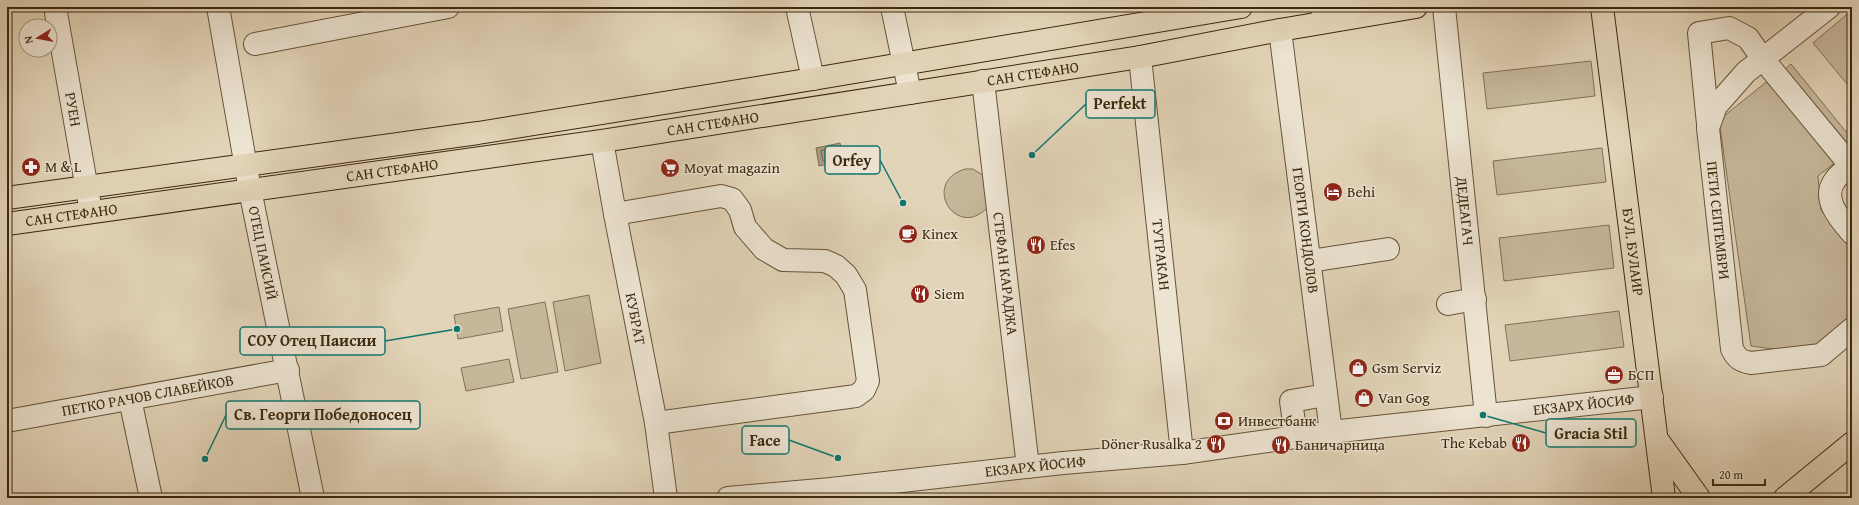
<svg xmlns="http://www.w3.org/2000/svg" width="1859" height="505" viewBox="0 0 1859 505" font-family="'Gentium Book Plus',serif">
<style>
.green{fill:#c6b79b;stroke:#817054}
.water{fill:#aa9a7e;stroke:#7e6d51}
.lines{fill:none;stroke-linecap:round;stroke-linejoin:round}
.shore{stroke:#736246;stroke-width:1}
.minor-casing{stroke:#665438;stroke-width:24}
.major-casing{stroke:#3c290e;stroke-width:24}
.minor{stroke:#ece3d1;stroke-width:22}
.major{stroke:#e2d4b8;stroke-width:22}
.labels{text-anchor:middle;stroke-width:3;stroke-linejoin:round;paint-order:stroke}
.street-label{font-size:15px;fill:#3c290e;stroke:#ece3d1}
.poi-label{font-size:15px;fill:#3c290e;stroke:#ece3d1;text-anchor:start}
.leader{fill:none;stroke:#0f766e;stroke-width:1.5}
.callout-dot{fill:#0f766e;stroke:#ece3d1;stroke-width:1.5}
.callout{fill:#ece3d1;stroke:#0f766e;stroke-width:1.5}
.callout-label{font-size:16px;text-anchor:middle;font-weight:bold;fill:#3c290e}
</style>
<rect width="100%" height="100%" fill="#e2d4b8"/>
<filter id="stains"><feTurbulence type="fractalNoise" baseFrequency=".005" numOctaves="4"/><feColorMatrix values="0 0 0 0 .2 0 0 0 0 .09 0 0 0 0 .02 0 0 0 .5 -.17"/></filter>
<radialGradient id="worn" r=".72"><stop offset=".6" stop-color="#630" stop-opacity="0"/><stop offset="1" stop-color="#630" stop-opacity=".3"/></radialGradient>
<!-- green -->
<g class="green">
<polygon points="1852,10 1852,90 1813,43"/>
<polygon points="1591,61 1595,96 1487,109 1483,73"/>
<polygon points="1791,64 1847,133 1852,130 1852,152 1781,73"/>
<polygon points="1770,79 1837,161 1818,176 1821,210 1852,247 1852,321 1810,354 1751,346 1719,120"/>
<polygon points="1602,148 1606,182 1497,195 1493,161"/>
<path d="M 965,169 L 973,169 L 986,177 L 988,207 C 957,241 920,183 965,169 Z"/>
<polygon points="1609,225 1614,268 1504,281 1499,238"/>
<polygon points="589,295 601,363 565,371 553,302"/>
<polygon points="545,302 558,372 521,379 508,309"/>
<polygon points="499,307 503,331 458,339 454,315"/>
<polygon points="1619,311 1624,347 1510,361 1505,325"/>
<polygon points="509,359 514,382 466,391 461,368"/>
</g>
<!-- water -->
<polygon class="water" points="840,143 844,161 819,166 816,148"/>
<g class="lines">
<!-- shore -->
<polygon class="shore" points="836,148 838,158 823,161 821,151"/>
<!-- minor casing -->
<g class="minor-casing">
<g id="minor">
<path id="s1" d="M 55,7 L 91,212"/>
<path id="s2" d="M 218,7 L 250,190 L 313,498"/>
<polyline points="797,7 813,79"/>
<polyline points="892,7 910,93"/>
<polyline points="1322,7 1324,22"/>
<path id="s3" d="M 1444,7 L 1486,416"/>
<path id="s4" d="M 1829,7 L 1746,72 L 1716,106 L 1708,128 L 1732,349 C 1737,359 1741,361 1751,363 L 1821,355 L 1852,329"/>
<path id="s5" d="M 1280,30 L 1331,432"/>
<polyline points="255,44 448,7"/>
<path id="s6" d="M 1140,57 L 1182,453"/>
<path id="s7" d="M 983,81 L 1028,467"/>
<polyline points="1708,124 1699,33 1729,28 1748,38 1762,58 1851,166"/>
<path id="s8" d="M 602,141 L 615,214 L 656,423 L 666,498"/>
<path d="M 1852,165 C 1847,169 1839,174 1835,180 C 1821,199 1840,219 1852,233"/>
<polyline points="615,214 721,196 732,199 740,210 745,227 764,249 783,260 825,261 836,266 846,275 855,290 868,381 864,390 856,396 656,423"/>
<polyline points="1310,261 1388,249"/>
<polyline points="1448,304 1475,299"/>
<polyline points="130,399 151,498"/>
<path id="s9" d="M 7,421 L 288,370"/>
<polyline points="1296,437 1291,401 1326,395"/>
<path id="s10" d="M 728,498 L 831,489 L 1063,463 L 1182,453 L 1331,432 L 1652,397"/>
</g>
</g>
<!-- major casing -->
<g class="major-casing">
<g id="major">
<path id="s11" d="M 1602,7 L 1664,498"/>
<polyline points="7,198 478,133 813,79 1241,7"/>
<path id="s12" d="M 7,224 L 602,141 L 1140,57 L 1280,30 L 1416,7"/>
<polyline points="1659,442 1699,498"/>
<polyline points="1785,498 1852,443"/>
</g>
</g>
<!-- minor -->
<use href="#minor" class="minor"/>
<!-- major -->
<use href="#major" class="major"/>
</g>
<!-- icons -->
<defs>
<g id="pharmacy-disc" transform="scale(1)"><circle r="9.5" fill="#8f2418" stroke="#ece3d1"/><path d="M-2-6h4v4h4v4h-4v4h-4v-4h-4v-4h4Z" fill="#fff"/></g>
<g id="supermarket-disc" transform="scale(1)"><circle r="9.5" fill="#8f2418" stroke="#ece3d1"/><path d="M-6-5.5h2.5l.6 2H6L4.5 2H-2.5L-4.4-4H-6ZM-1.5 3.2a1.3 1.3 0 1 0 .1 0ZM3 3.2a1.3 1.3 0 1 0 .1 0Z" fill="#fff"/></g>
<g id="hotel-disc" transform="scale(1)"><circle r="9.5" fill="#8f2418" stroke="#ece3d1"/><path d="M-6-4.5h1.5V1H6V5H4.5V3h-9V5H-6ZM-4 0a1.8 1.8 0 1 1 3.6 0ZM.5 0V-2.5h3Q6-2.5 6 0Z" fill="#fff"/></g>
<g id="cafe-disc" transform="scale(1)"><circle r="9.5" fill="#8f2418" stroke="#ece3d1"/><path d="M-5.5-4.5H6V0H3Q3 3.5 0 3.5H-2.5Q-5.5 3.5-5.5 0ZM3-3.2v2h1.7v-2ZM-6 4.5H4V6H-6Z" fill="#fff"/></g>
<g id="restaurant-disc" transform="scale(1)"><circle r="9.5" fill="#8f2418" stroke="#ece3d1"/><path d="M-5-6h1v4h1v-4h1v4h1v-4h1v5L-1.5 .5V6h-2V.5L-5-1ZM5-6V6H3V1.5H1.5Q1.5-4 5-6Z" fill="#fff"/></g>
<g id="shop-disc" transform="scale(1)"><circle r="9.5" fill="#8f2418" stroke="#ece3d1"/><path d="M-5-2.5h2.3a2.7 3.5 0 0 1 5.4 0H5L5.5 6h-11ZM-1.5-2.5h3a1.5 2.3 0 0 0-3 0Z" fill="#fff"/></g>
<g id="office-disc" transform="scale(1)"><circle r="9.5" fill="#8f2418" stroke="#ece3d1"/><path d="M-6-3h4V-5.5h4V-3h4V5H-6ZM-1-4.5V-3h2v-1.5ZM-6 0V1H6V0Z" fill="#fff"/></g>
<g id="bank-disc" transform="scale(1)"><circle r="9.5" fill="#8f2418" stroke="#ece3d1"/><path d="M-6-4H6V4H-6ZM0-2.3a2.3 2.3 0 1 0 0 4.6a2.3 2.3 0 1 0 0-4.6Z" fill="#fff"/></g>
</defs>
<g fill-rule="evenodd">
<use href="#pharmacy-disc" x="31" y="167"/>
<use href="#supermarket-disc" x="670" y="168"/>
<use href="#hotel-disc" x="1333" y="192"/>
<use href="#cafe-disc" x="908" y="234"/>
<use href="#restaurant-disc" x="1036" y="245"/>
<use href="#restaurant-disc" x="920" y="294"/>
<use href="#shop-disc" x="1358" y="368"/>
<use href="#office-disc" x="1614" y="375"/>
<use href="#shop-disc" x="1364" y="398"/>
<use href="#bank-disc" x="1224" y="421"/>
<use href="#restaurant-disc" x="1521" y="443"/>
<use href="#restaurant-disc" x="1216" y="444"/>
<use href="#restaurant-disc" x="1281" y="445"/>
</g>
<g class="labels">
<!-- street labels -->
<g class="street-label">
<text dy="5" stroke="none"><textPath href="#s12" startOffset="1037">САН СТЕФАНО</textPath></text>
<text dy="5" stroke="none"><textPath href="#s1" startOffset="104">РУЕН</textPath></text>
<text dy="5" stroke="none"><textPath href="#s12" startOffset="713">САН СТЕФАНО</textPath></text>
<text dy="5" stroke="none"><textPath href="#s12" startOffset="389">САН СТЕФАНО</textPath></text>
<text dy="5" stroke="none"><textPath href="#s3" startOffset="205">ДЕДЕАГАЧ</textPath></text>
<text dy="5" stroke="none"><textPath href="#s12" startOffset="65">САН СТЕФАНО</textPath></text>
<text dy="5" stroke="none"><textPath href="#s4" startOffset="267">ПЕТИ СЕПТЕМВРИ</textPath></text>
<text dy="5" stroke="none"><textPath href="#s5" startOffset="202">ГЕОРГИ КОНДОЛОВ</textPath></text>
<text dy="5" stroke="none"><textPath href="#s11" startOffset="247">БУЛ. БУЛАИР</textPath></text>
<text dy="5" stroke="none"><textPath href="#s2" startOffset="250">ОТЕЦ ПАИСИЙ</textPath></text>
<text dy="5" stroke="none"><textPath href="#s6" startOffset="199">ТУТРАКАН</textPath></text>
<text dy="5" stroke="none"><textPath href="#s7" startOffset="194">СТЕФАН КАРАДЖА</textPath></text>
<text dy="5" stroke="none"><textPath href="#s8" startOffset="181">КУБРАТ</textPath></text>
<text dy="5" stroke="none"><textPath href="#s9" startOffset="143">ПЕТКО РАЧОВ СЛАВЕЙКОВ</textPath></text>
<text dy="5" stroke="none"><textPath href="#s10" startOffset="861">ЕКЗАРХ ЙОСИФ</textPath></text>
<text dy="5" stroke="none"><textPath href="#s10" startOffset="309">ЕКЗАРХ ЙОСИФ</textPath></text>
</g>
<!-- poi labels -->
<g class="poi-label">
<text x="45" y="172">M &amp; L</text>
<text x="684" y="173">Moyat magazin</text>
<text x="1347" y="197">Behi</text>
<text x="922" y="239">Kinex</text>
<text x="1050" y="250">Efes</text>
<text x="934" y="299">Siem</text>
<text x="1372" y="373">Gsm Serviz</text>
<text x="1628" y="380">БСП</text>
<text x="1378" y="403">Van Gog</text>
<text x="1238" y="426">Инвестбанк</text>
<text x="1507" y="448" text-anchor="end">The Kebab</text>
<text x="1202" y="449" text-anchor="end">Döner Rusalka 2</text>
<text x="1295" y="450">Баничарница</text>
</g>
</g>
<!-- callouts -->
<path class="leader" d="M1032 155L1086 104M903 203L880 160M457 329L385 341M205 459L226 415M1483 415L1546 433M838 458L789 440"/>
<g class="callout-dot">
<circle cx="1032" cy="155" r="4"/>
<circle cx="903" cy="203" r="4"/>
<circle cx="457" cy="329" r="4"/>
<circle cx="205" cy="459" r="4"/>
<circle cx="1483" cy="415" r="4"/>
<circle cx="838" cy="458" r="4"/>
</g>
<g class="callout">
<rect x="1086" y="90" width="69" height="28" rx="4"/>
<rect x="825" y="146" width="55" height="28" rx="4"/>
<rect x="240" y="327" width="145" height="28" rx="4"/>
<rect x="226" y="401" width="194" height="28" rx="4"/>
<rect x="1546" y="419" width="90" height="28" rx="4"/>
<rect x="742" y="426" width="47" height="28" rx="4"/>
</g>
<g class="callout-label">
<text x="1120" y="109">Perfekt</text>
<text x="852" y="166">Orfey</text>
<text x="312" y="346">СОУ Отец Паисии</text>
<text x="323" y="420">Св. Георги Победоносец</text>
<text x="1591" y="439">Gracia Stil</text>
<text x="765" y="446">Face</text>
</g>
<!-- margin -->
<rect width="1859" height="505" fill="none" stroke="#e2d4b8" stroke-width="24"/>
<rect x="8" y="8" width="1843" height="489" fill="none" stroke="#3c290e" stroke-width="2"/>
<rect x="12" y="12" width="1835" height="481" fill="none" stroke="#3c290e"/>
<!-- north arrow -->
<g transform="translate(38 38) rotate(259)"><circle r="19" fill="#ece3d1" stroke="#a69983"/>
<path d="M0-3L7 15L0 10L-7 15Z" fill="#8f2418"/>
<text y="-6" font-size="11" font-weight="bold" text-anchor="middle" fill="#3c290e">N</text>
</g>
<!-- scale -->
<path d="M1713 479v6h52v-6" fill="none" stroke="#3c290e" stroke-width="2"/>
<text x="1719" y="479" font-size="12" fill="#3c290e" stroke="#ece3d1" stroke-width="3" paint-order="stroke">20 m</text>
<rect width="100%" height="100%" filter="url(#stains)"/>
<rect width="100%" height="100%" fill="url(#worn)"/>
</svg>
